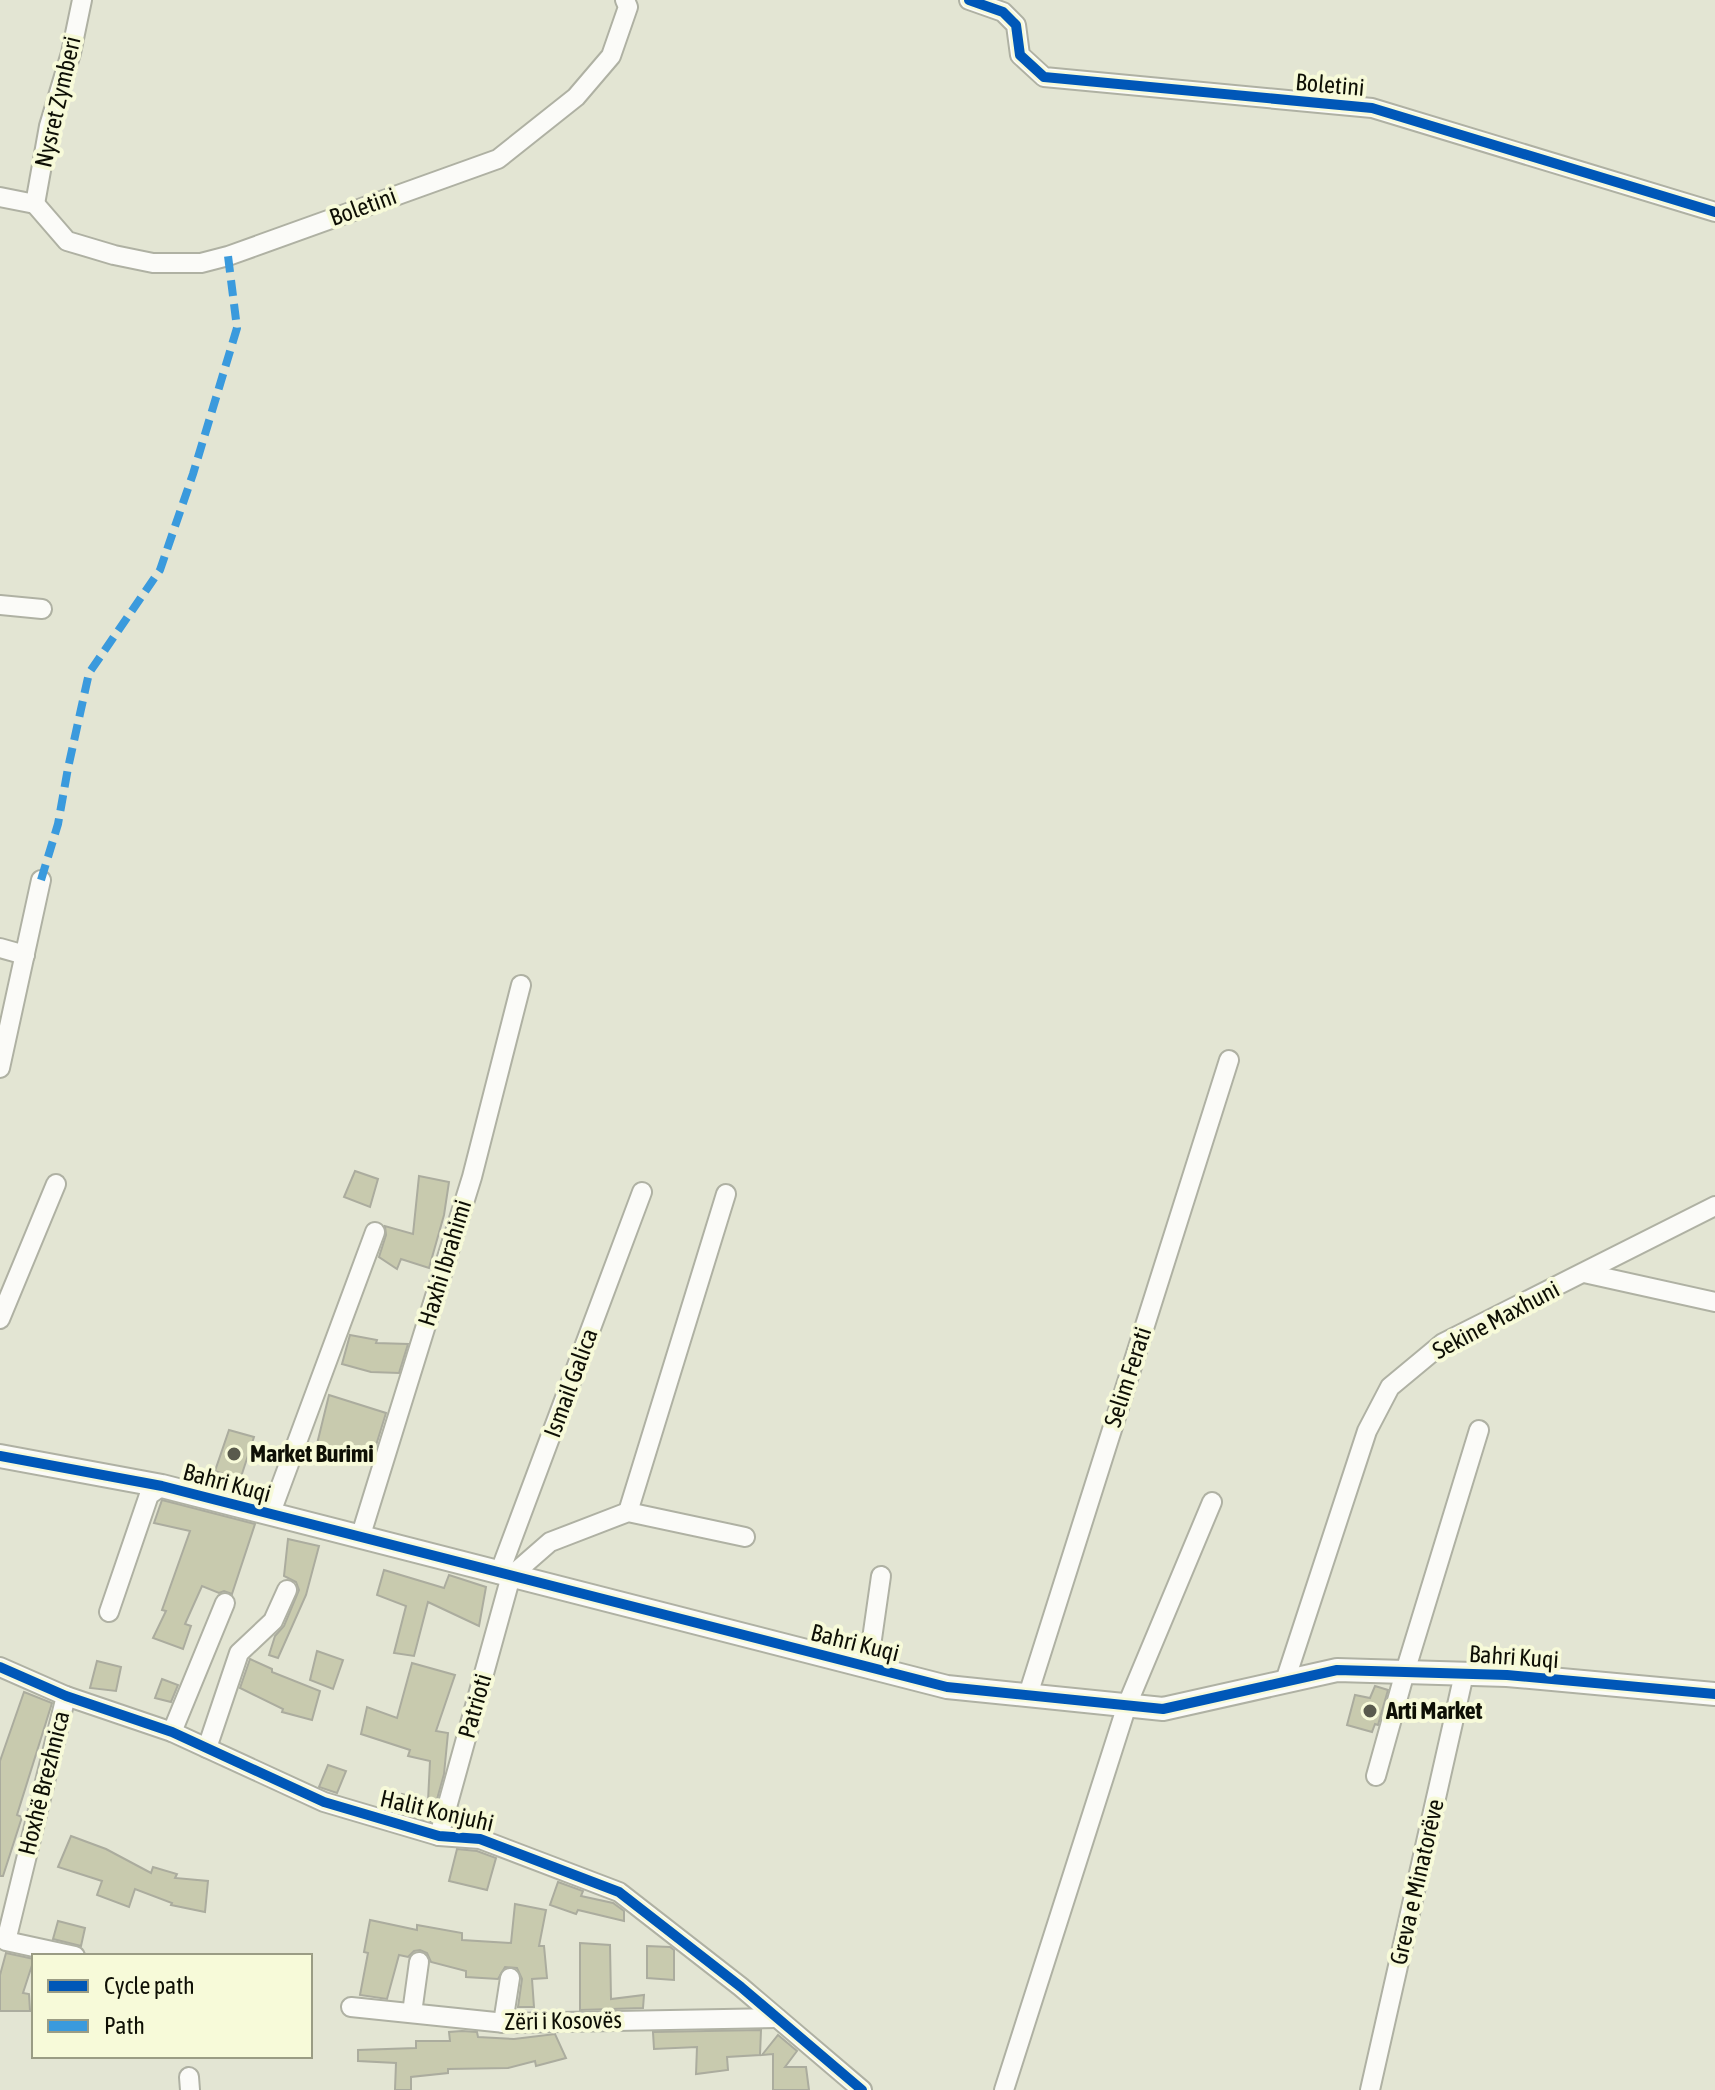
<svg xmlns="http://www.w3.org/2000/svg" width="1715" height="2090" viewBox="0 0 1715 2090" font-family="'Asap Condensed',sans-serif">
<style>
.building{fill:#c8caae;stroke:#abac9e;stroke-width:2}
.lines{fill:none;stroke-linecap:round;stroke-linejoin:round}
.minor-casing{stroke:#afb1a3;stroke-width:22}
.tertiary-casing{stroke:#afb1a3;stroke-width:26}
.minor{stroke:#fbfbf8;stroke-width:18}
.tertiary{stroke:#fbfbf8;stroke-width:22}
.quiet{stroke:#3a9add;stroke-width:8;stroke-dasharray:16 8;stroke-linecap:butt}
.cycleway-casing{stroke:#f7fad9;stroke-width:15}
.cycleway{stroke:#0057b8;stroke-width:10}
.poi-dot{fill:#595a4d;stroke:#f7fad9;stroke-width:3}
.labels{text-anchor:middle;stroke-width:8;stroke-linejoin:round;paint-order:stroke}
.street-label{font-size:24px;fill:#0e0f05;stroke:#f7fad9}
.poi-label{font-size:24px;font-weight:bold;fill:#0e0f05;stroke:#f7fad9;text-anchor:start}
</style>
<rect width="100%" height="100%" fill="#e3e5d3"/>
<!-- building -->
<g class="building">
<polygon points="355,1171 378,1179 370,1207 344,1197"/>
<polygon points="419,1176 449,1182 444,1215 429,1268 401,1259 397,1269 379,1257 386,1235 385,1226 413,1234"/>
<polygon points="350,1335 377,1340 376,1343 408,1344 399,1373 371,1372 342,1364"/>
<polygon points="329,1395 386,1413 373,1455 317,1444"/>
<polygon points="229,1430 254,1437 240,1480 215,1471"/>
<polygon points="162,1500 255,1524 232,1594 224,1591 219,1593 202,1586 185,1624 191,1626 183,1649 153,1638 166,1611 162,1610 190,1531 154,1523"/>
<polygon points="288,1539 319,1546 306,1595 278,1658 269,1655 275,1636 284,1626 299,1590 296,1582 284,1576"/>
<polygon points="384,1570 444,1588 449,1575 486,1587 479,1626 428,1602 414,1656 394,1653 406,1606 377,1595"/>
<polygon points="317,1651 343,1660 333,1689 310,1680"/>
<polygon points="250,1659 272,1669 272,1672 320,1691 312,1720 282,1712 283,1709 240,1688"/>
<polygon points="97,1661 121,1667 116,1691 90,1688"/>
<polygon points="412,1663 455,1675 436,1731 448,1733 444,1774 431,1821 426,1820 427,1809 403,1813 396,1811 402,1794 428,1801 430,1761 408,1756 410,1750 361,1734 367,1707 397,1718"/>
<polygon points="162,1679 178,1685 171,1702 155,1698"/>
<polygon points="1375,1686 1388,1690 1378,1725 1375,1724 1372,1732 1347,1725 1355,1695 1370,1698"/>
<polygon points="24,1692 52,1703 17,1815 22,1817 3,1876 0,1876 0,1761"/>
<polygon points="328,1765 346,1771 337,1793 319,1787"/>
<polygon points="71,1836 106,1849 151,1873 153,1867 177,1874 175,1878 208,1881 205,1912 171,1905 172,1903 135,1889 129,1907 97,1895 102,1881 58,1867"/>
<polygon points="457,1849 477,1851 496,1858 487,1890 449,1881"/>
<polygon points="558,1882 583,1891 581,1896 613,1903 624,1911 624,1921 578,1910 576,1914 550,1905"/>
<polygon points="515,1904 546,1910 539,1946 544,1946 547,1978 532,1979 534,2007 518,2007 522,1979 517,1968 505,1967 498,1979 466,1977 466,1971 431,1962 427,1953 420,1950 414,1951 408,1957 399,1955 387,1999 360,1995 368,1953 364,1952 370,1920 417,1930 417,1925 462,1933 462,1940 511,1943"/>
<polygon points="58,1921 85,1928 81,1946 53,1939"/>
<polygon points="580,1943 610,1945 611,1999 644,1995 643,2008 580,2010"/>
<polygon points="647,1946 670,1947 674,1950 674,1980 647,1978"/>
<polygon points="6,1953 34,1959 23,1993 29,1994 30,2011 0,2011 0,1975"/>
<polygon points="761,2030 760,2055 727,2057 728,2070 696,2074 697,2047 654,2049 653,2032"/>
<polygon points="462,2031 477,2032 478,2037 514,2039 555,2034 566,2058 536,2066 535,2061 508,2068 448,2069 448,2073 411,2077 411,2090 395,2090 396,2063 358,2061 358,2050 416,2048 416,2041 450,2041 449,2032"/>
<polygon points="778,2035 797,2051 785,2067 806,2067 809,2090 773,2090 773,2054 762,2055"/>
</g>
<g class="lines">
<!-- minor casing -->
<g class="minor-casing">
<g id="minor">
<polyline points="969,0 1003,12 1016,25 1020,55 1044,77 1372,108 1715,212"/>
<polyline points="0,197 35,204"/>
<polyline points="35,204 67,241 114,255 153,263 201,263 228,256 498,159 576,97 611,56 628,7 625,0"/>
<polyline points="35,204 49,126 71,53 82,0"/>
<polyline points="0,605 42,609"/>
<polyline points="0,948 25,955"/>
<polyline points="0,1068 41,880"/>
<polyline points="1584,1273 1715,1302"/>
<polyline points="0,1319 56,1184"/>
<polyline points="628,1512 726,1194"/>
<polyline points="270,1515 375,1232"/>
<polyline points="360,1538 472,1177 521,985"/>
<polyline points="499,1574 642,1192"/>
<polyline points="109,1612 149,1495 162,1486"/>
<polyline points="0,1667 66,1696 172,1732 324,1802 439,1836 480,1839 619,1892 741,1987 862,2090"/>
<polyline points="868,1667 881,1576"/>
<polyline points="1285,1681 1367,1431 1390,1387 1443,1343 1715,1206"/>
<polyline points="1028,1695 1229,1060"/>
<polyline points="66,1696 6,1941 75,1956"/>
<polyline points="172,1732 225,1603"/>
<polyline points="207,1748 239,1653 273,1621 287,1590"/>
<polyline points="1376,1776 1405,1672 1479,1430"/>
<polyline points="439,1836 511,1576 550,1542 628,1512 745,1537"/>
<polyline points="351,2007 505,2023 777,2018"/>
<polyline points="412,2013 419,1962"/>
<polyline points="503,2023 510,1978"/>
<polyline points="189,2077 190,2090"/>
<polyline points="1004,2090 1127,1705 1212,1502"/>
<polyline points="1370,2090 1464,1674"/>
</g>
</g>
<!-- tertiary casing -->
<g class="tertiary-casing">
<polyline id="tertiary" points="0,1456 162,1486 947,1687 1163,1709 1337,1670 1507,1675 1715,1694"/>
</g>
<!-- minor -->
<use href="#minor" class="minor"/>
<!-- tertiary -->
<use href="#tertiary" class="tertiary"/>
<!-- quiet -->
<polyline class="quiet" points="41,880 58,824 68,768 89,673 160,570 193,474 237,328 228,256"/>
<!-- cycleway casing -->
<g class="cycleway-casing">
<g id="cycleway">
<polyline points="969,0 1003,12 1016,25 1020,55 1044,77 1372,108 1715,212"/>
<polyline points="0,1456 162,1486 947,1687 1163,1709 1337,1670 1507,1675 1715,1694"/>
<polyline points="0,1667 66,1696 172,1732 324,1802 439,1836 480,1839 619,1892 741,1987 862,2090"/>
</g>
</g>
<!-- cycleway -->
<use href="#cycleway" class="cycleway"/>
</g>
<!-- markers -->
<g class="poi-dot">
<circle cx="234" cy="1454" r="8"/>
<circle cx="1370" cy="1711" r="8"/>
</g>
<g class="labels">
<!-- street labels -->
<g class="street-label">
<text transform="translate(1330 85) rotate(5)" y="8">Boletini</text>
<text transform="translate(58 102) rotate(-77)" y="8">Nysret Zymberi</text>
<text transform="translate(363 207) rotate(-20)" y="8">Boletini</text>
<text transform="translate(445 1263) rotate(-73)" y="8">Haxhi Ibrahimi</text>
<text transform="translate(1496 1320) rotate(-28)" y="8">Sekine Maxhuni</text>
<text transform="translate(1128 1377) rotate(-72)" y="8">Selim Ferati</text>
<text transform="translate(571 1383) rotate(-70)" y="8">Ismail Galica</text>
<text transform="translate(227 1483) rotate(15)" y="8">Bahri Kuqi</text>
<text transform="translate(855 1643) rotate(14)" y="8">Bahri Kuqi</text>
<text transform="translate(1514 1657) rotate(4)" y="8">Bahri Kuqi</text>
<text transform="translate(475 1706) rotate(-74)" y="8">Patrioti</text>
<text transform="translate(44 1783) rotate(-76)" y="8">Hoxhë Brezhnica</text>
<text transform="translate(437 1811) rotate(13)" y="8">Halit Konjuhi</text>
<text transform="translate(1417 1882) rotate(-77)" y="8">Greva e Minatorëve</text>
<text transform="translate(563 2021) rotate(-1)" y="8">Zëri i Kosovës</text>
</g>
<!-- poi labels -->
<g class="poi-label">
<text x="250" y="1462">Market Burimi</text>
<text x="1386" y="1719">Arti Market</text>
</g>
</g>
<!-- legend -->
<rect x="32" y="1954" width="280" height="104" fill="#f7fad9" stroke="#9a9c84" stroke-width="2"/>
<rect x="48" y="1980" width="40" height="12" fill="#0057b8" stroke="#9a9c84" stroke-width="2"/>
<text x="104" y="1994" font-size="24" fill="#0e0f05">Cycle path</text>
<rect x="48" y="2020" width="40" height="12" fill="#3a9add" stroke="#9a9c84" stroke-width="2"/>
<text x="104" y="2034" font-size="24" fill="#0e0f05">Path</text>
</svg>
